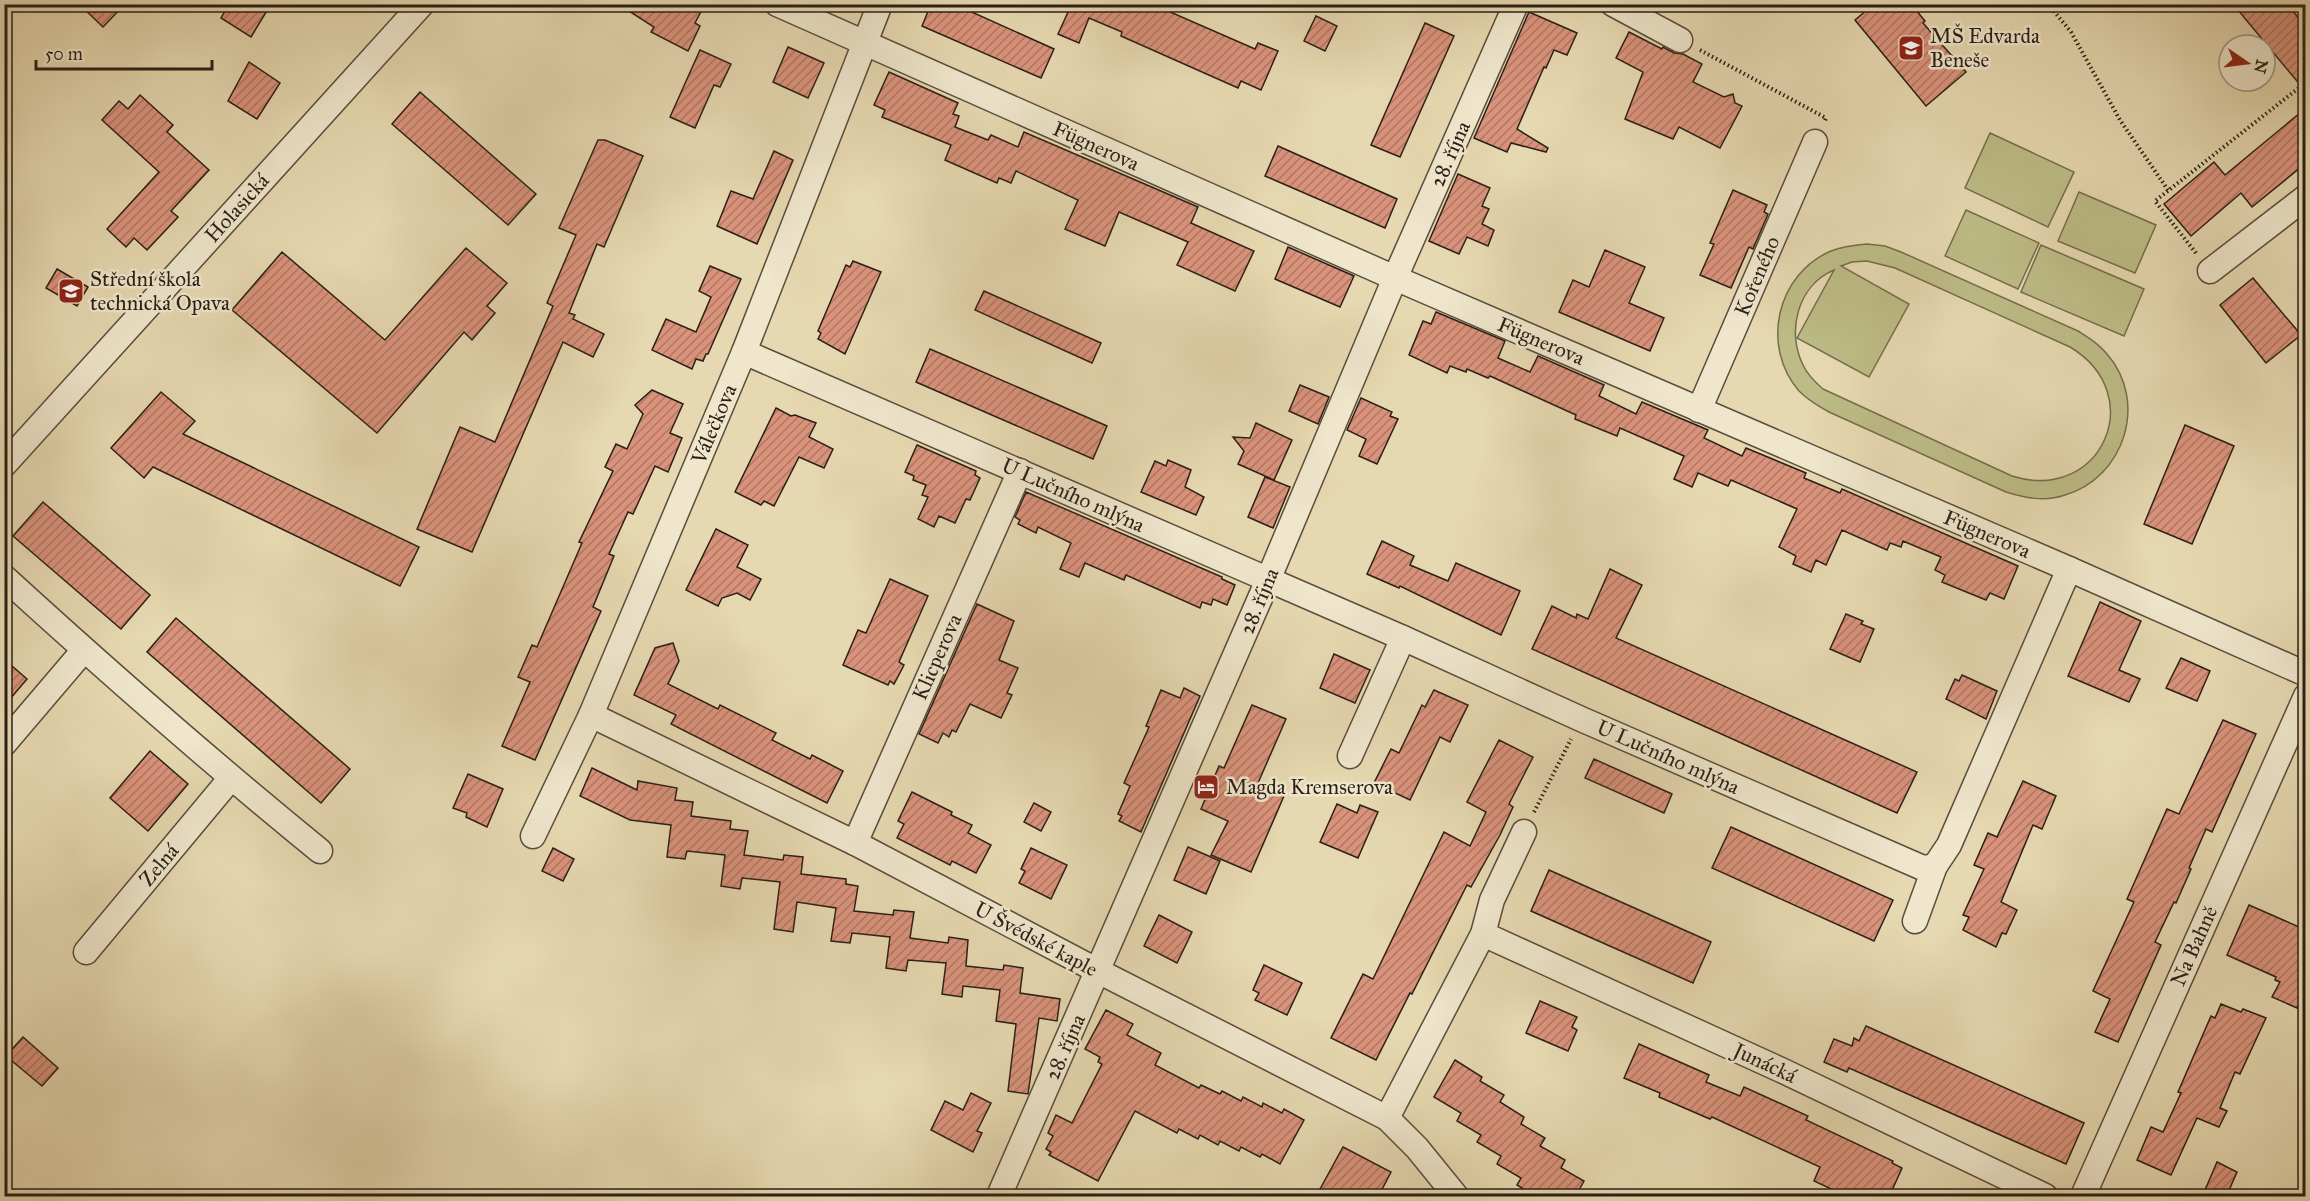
<svg xmlns="http://www.w3.org/2000/svg" width="2310" height="1201" viewBox="0 0 2310 1201" font-family="'IM FELL Great Primer',serif">
<style>
.garden{fill:#bdbc86;stroke:#746e4e;stroke-width:1.5;fill-rule:evenodd}
.building{fill:url(#building-hatch);stroke:#2a1f17;stroke-width:1.5}
.lines{fill:none;stroke-linecap:round;stroke-linejoin:round}
.minor-casing{stroke:#594d3d;stroke-width:27}
.path{stroke:#2a1f17;stroke-width:4;stroke-dasharray:1.5 3;stroke-linecap:butt}
.minor{stroke:#efe6cc;stroke-width:24}
.labels{text-anchor:middle;stroke-width:5;stroke-linejoin:round;paint-order:stroke}
.poi-label{font-size:21px;fill:#2a1f17;stroke:#efe6cc;text-anchor:start}
.street-label{font-size:21px;fill:#2a1f17;stroke:#efe6cc}
</style>
<defs>
<pattern id="building-hatch" width="6" height="6" patternUnits="userSpaceOnUse" patternTransform="scale(1.5)"><rect width="6" height="6" fill="#da937b"/><path d="M-1 1l2-2M0 6l6-6M5 7l2-2" fill="none" stroke="#b17764"/></pattern>
</defs>
<rect width="100%" height="100%" fill="#e6d8b0"/>
<filter id="stains"><feTurbulence type="fractalNoise" baseFrequency=".00333" numOctaves="4"/><feColorMatrix values="0 0 0 0 .2 0 0 0 0 .09 0 0 0 0 .02 0 0 0 .5 -.17"/></filter>
<radialGradient id="worn" r=".72"><stop offset=".6" stop-color="#630" stop-opacity="0"/><stop offset="1" stop-color="#630" stop-opacity=".3"/></radialGradient>
<!-- garden -->
<g class="garden">
<polygon points="1990,133 2074,172 2048,227 1965,188"/>
<polygon points="2079,192 2156,225 2135,273 2058,241"/>
<polygon points="1966,210 2039,243 2018,289 1945,256"/>
<path d="M 1867,244 L 1885,246 L 1901,252 L 2078,331 C 2089,338 2099,344 2107,354 C 2149,402 2124,478 2065,495 C 2045,502 2025,498 2006,492 L 1829,412 C 1818,406 1808,400 1799,391 C 1760,346 1777,274 1831,251 C 1843,246 1855,245 1867,244 ZM 1867,261 L 1895,268 L 2070,347 C 2150,395 2101,504 2012,476 L 1823,389 C 1815,382 1807,374 1803,365 C 1786,331 1798,285 1834,270 L 1797,338 L 1869,377 L 1909,304 L 1841,266 L 1852,262 Z"/>
<polygon points="2041,245 2144,289 2124,336 2021,292"/>
</g>
<!-- building -->
<g class="building">
<polygon points="79,4 125,4 103,27"/>
<polygon points="229,4 271,4 251,37 221,18"/>
<polygon points="618,4 705,4 695,23 700,26 688,51 651,32 654,27"/>
<polygon points="931,4 954,4 1054,49 1041,78 922,26"/>
<polygon points="1058,4 1152,4 1255,49 1258,43 1278,51 1261,90 1241,81 1238,88 1121,36 1122,32 1089,18 1079,43 1058,34 1069,10"/>
<polygon points="1874,4 1911,4 1925,21 1923,23 1966,72 1926,106 1855,20"/>
<polygon points="2233,4 2287,4 2306,27 2306,92"/>
<polygon points="1529,12 1577,33 1567,55 1554,50 1546,68 1544,67 1517,129 1548,148 1546,152 1511,143 1507,152 1474,138"/>
<polygon points="1316,16 1337,26 1325,51 1304,41"/>
<polygon points="1425,23 1454,36 1400,157 1371,145"/>
<polygon points="1629,32 1662,49 1663,47 1674,53 1683,54 1702,64 1693,82 1724,97 1733,94 1735,103 1742,106 1720,148 1679,127 1673,139 1625,119 1643,72 1616,58"/>
<polygon points="788,47 824,63 808,98 773,82"/>
<polygon points="700,50 731,64 720,87 714,85 695,128 670,117"/>
<polygon points="249,62 280,83 257,119 228,101"/>
<polygon points="889,72 958,103 953,114 959,116 955,127 988,140 991,135 1018,147 1024,132 1198,207 1191,223 1254,251 1235,291 1177,265 1188,242 1119,212 1105,246 1065,229 1078,200 1016,171 1011,183 999,178 997,183 945,160 951,145 882,117 885,110 874,105"/>
<polygon points="420,92 536,194 508,225 392,124"/>
<polygon points="140,95 173,125 167,132 209,170 171,211 178,217 147,250 134,238 126,247 107,229 159,172 102,120 119,101 128,109"/>
<polygon points="2306,108 2306,163 2252,207 2241,193 2191,236 2164,204 2214,162 2225,175"/>
<polygon points="598,140 605,140 643,156 604,247 597,244 569,313 575,315 573,319 604,334 593,357 563,342 472,552 417,529 460,427 495,442 553,306 547,303 576,235 559,228"/>
<polygon points="1278,146 1397,199 1385,228 1265,176"/>
<polygon points="774,151 793,160 757,244 717,226 731,191 753,199"/>
<polygon points="1458,174 1490,188 1482,206 1489,209 1482,224 1494,230 1488,246 1467,237 1459,254 1429,241"/>
<polygon points="1733,190 1767,205 1764,212 1768,214 1753,249 1749,247 1731,288 1700,275 1714,244 1710,243"/>
<polygon points="1288,247 1354,276 1340,307 1275,279"/>
<polygon points="466,248 507,283 487,306 495,313 472,340 464,332 377,433 232,310 282,252 385,340"/>
<polygon points="1605,250 1645,267 1629,303 1664,318 1650,351 1559,312 1573,280 1589,287"/>
<polygon points="853,261 881,272 845,354 818,339 821,333 818,331 846,265 850,267"/>
<polygon points="710,266 741,279 708,354 706,354 703,361 696,359 692,369 652,350 666,319 696,332 711,297 699,291"/>
<polygon points="57,269 88,287 77,306 46,288"/>
<polygon points="2253,278 2301,335 2266,363 2220,305"/>
<polygon points="984,291 1101,343 1092,363 975,310"/>
<polygon points="1436,312 1505,341 1498,358 1530,372 1538,356 1604,385 1599,396 1636,414 1642,402 1708,430 1704,438 1742,456 1746,448 1806,473 1804,478 1840,493 1842,489 2018,566 2004,599 1990,593 1986,600 1942,582 1945,575 1935,570 1941,557 1903,541 1901,547 1890,543 1887,550 1842,530 1826,565 1816,560 1811,572 1793,564 1796,556 1779,547 1797,509 1731,480 1728,486 1698,473 1692,487 1674,479 1684,456 1620,428 1617,436 1575,419 1576,415 1490,376 1488,378 1467,369 1466,372 1450,366 1447,373 1409,355 1423,321 1431,324"/>
<polygon points="930,349 1107,426 1093,459 916,382"/>
<polygon points="1300,385 1329,397 1318,424 1289,411"/>
<polygon points="652,390 683,404 670,433 682,438 668,472 655,466 633,514 628,512 609,554 614,556 593,607 601,611 535,760 502,746 530,682 518,677 532,645 537,647 582,543 579,542 613,471 605,467 616,444 627,449 643,414 635,405"/>
<polygon points="161,392 195,421 183,434 419,547 400,586 153,467 144,478 111,448"/>
<polygon points="1361,398 1392,412 1390,416 1398,419 1377,464 1359,456 1366,439 1347,430"/>
<polygon points="776,408 791,416 795,415 816,423 809,437 833,449 824,468 799,457 774,506 764,501 761,505 735,492"/>
<polygon points="1256,423 1292,440 1274,480 1238,464 1244,451 1233,437 1250,438"/>
<polygon points="2185,425 2234,446 2192,544 2144,524"/>
<polygon points="917,445 976,471 975,475 980,478 970,500 966,499 955,523 939,516 934,527 918,519 928,497 922,495 926,485 913,480 914,476 905,472"/>
<polygon points="1168,460 1191,470 1185,487 1204,497 1196,515 1141,492 1155,461 1166,466"/>
<polygon points="1265,477 1290,487 1273,528 1248,517"/>
<polygon points="1026,492 1222,577 1222,579 1235,585 1227,605 1213,599 1211,605 1202,602 1200,608 1126,575 1124,580 1085,563 1079,577 1060,569 1071,543 1038,527 1036,533 1018,524 1020,520 1015,517"/>
<polygon points="43,502 150,595 121,629 13,536"/>
<polygon points="716,529 748,545 737,567 761,579 750,600 737,593 722,598 718,606 686,590"/>
<polygon points="1382,541 1414,556 1410,565 1448,581 1456,563 1520,591 1501,635 1400,586 1399,588 1367,574"/>
<polygon points="1610,569 1642,585 1616,638 1917,772 1897,813 1532,649 1552,606 1576,618 1577,614 1588,619"/>
<polygon points="890,579 928,596 899,662 904,665 894,684 890,681 888,685 843,665 858,630 866,633"/>
<polygon points="2100,602 2141,621 2119,670 2140,679 2129,702 2068,676"/>
<polygon points="977,604 1014,621 999,660 1018,668 1007,693 1012,695 1001,718 970,704 956,732 952,730 949,737 943,733 938,743 919,734"/>
<polygon points="1846,614 1863,621 1861,624 1874,629 1860,662 1830,649"/>
<polygon points="176,618 350,769 321,803 147,652"/>
<polygon points="673,643 679,661 668,684 718,709 720,705 776,733 772,740 810,759 812,755 843,771 827,803 671,724 676,715 634,695 655,648"/>
<polygon points="1334,654 1370,670 1355,703 1320,688"/>
<polygon points="2181,658 2210,671 2197,701 2166,688"/>
<polygon points="4,659 27,679 4,706"/>
<polygon points="1962,675 1997,691 1986,719 1946,699 1955,679 1959,681"/>
<polygon points="1184,688 1200,696 1141,832 1119,821 1122,816 1118,814 1130,786 1124,783 1149,727 1146,726 1161,690 1180,698"/>
<polygon points="1434,690 1468,705 1450,742 1440,737 1410,800 1374,783 1391,749 1399,753 1422,705 1425,707"/>
<polygon points="1252,705 1286,719 1258,783 1268,787 1267,789 1284,796 1251,872 1211,855 1228,821 1201,809 1219,766 1224,768"/>
<polygon points="2223,720 2256,734 2212,832 2206,829 2189,868 2191,869 2176,903 2174,902 2155,942 2161,945 2118,1042 2095,1032 2110,999 2093,991 2134,902 2127,899 2167,809 2179,814"/>
<polygon points="1499,740 1533,757 1509,804 1513,807 1500,835 1471,887 1467,885 1412,994 1410,993 1376,1060 1331,1038 1363,974 1373,979 1444,832 1470,846 1486,812 1467,802"/>
<polygon points="150,751 188,784 148,831 110,798"/>
<polygon points="1594,759 1672,794 1664,813 1585,778"/>
<polygon points="592,768 637,790 638,781 677,788 675,800 693,802 691,816 731,821 730,829 748,831 744,855 783,860 784,855 803,857 801,874 846,879 846,884 858,886 854,911 893,915 894,910 914,912 910,938 948,943 949,937 968,940 966,966 1003,970 1004,965 1023,968 1020,993 1060,999 1057,1021 1039,1018 1028,1094 1008,1091 1016,1024 996,1021 1000,990 963,986 962,997 942,994 946,963 908,960 906,971 886,968 890,937 852,933 850,943 831,941 836,908 797,902 793,932 774,929 780,882 742,878 740,889 721,886 725,855 687,851 685,859 667,857 671,825 630,820 580,796"/>
<polygon points="468,774 503,789 487,827 466,817 467,813 453,808"/>
<polygon points="2023,781 2056,796 2042,829 2033,825 2001,902 2017,910 2006,934 2002,933 1996,947 1963,930 1969,917 1963,915 1984,869 1974,865 1988,833 1997,837"/>
<polygon points="912,792 952,812 951,815 972,825 968,833 991,845 976,873 952,861 950,865 897,838 904,824 898,821"/>
<polygon points="1034,803 1051,812 1041,831 1024,822"/>
<polygon points="1337,804 1357,813 1360,805 1378,812 1358,858 1320,842"/>
<polygon points="1731,827 1893,900 1874,941 1712,868"/>
<polygon points="1188,847 1220,861 1206,894 1174,880"/>
<polygon points="553,848 574,859 563,881 542,871"/>
<polygon points="1031,848 1067,865 1051,899 1019,883 1025,871 1021,869"/>
<polygon points="1549,870 1711,942 1693,983 1531,911"/>
<polygon points="2249,905 2306,930 2306,989 2297,1008 2272,997 2280,982 2275,980 2276,977 2227,955"/>
<polygon points="1159,915 1192,932 1177,963 1144,946"/>
<polygon points="1264,965 1302,983 1287,1015 1255,1000 1259,993 1253,990"/>
<polygon points="1540,1001 1577,1017 1572,1027 1577,1030 1568,1051 1526,1033"/>
<polygon points="2221,1004 2241,1012 2243,1009 2266,1018 2240,1074 2235,1072 2220,1108 2227,1111 2219,1127 2197,1118 2171,1175 2137,1160 2151,1127 2163,1132 2181,1093 2178,1092 2211,1016 2215,1018"/>
<polygon points="1106,1010 1133,1024 1127,1035 1161,1053 1155,1065 1199,1088 1201,1085 1220,1094 1222,1091 1241,1101 1243,1097 1262,1107 1263,1103 1282,1113 1284,1109 1304,1120 1280,1164 1262,1154 1260,1157 1241,1147 1239,1151 1220,1141 1218,1145 1200,1135 1198,1139 1179,1129 1177,1133 1135,1111 1098,1181 1049,1155 1051,1152 1046,1149 1053,1136 1048,1133 1056,1115 1072,1123 1102,1064 1098,1062 1100,1057 1085,1049"/>
<polygon points="1866,1026 2084,1123 2066,1164 1849,1068 1847,1072 1824,1062 1834,1039 1852,1046 1854,1038 1859,1041"/>
<polygon points="23,1037 58,1068 42,1086 6,1056"/>
<polygon points="1639,1044 1709,1075 1706,1082 1740,1096 1744,1087 1808,1116 1806,1120 1893,1161 1892,1163 1902,1168 1889,1197 1848,1197 1814,1181 1820,1167 1712,1117 1710,1119 1659,1097 1660,1093 1624,1078"/>
<polygon points="1455,1060 1482,1077 1480,1081 1504,1095 1500,1102 1524,1117 1521,1124 1545,1138 1540,1146 1565,1160 1561,1168 1584,1181 1575,1197 1536,1197 1517,1185 1521,1178 1497,1164 1501,1156 1477,1142 1481,1135 1457,1121 1461,1113 1434,1097"/>
<polygon points="971,1093 991,1103 977,1131 982,1133 973,1152 931,1130 945,1101 963,1110"/>
<polygon points="1343,1147 1391,1172 1378,1197 1330,1197 1319,1191"/>
<polygon points="2217,1162 2237,1172 2226,1197 2202,1197"/>
</g>
<g class="lines">
<!-- minor casing -->
<g class="minor-casing">
<g id="minor">
<polyline points="777,4 1395,278 2069,569 2306,674"/>
<polyline points="1613,4 1680,40"/>
<polyline points="2210,271 2306,197"/>
<polyline points="744,352 1403,638 1581,719 1923,868 1935,866"/>
<polyline points="1699,410 1815,142"/>
<polyline points="4,465 422,4"/>
<path d="M 4,577 C 107,671 212,763 320,851"/>
<polyline points="591,715 855,843 1098,971 1387,1118 1417,1148 1456,1196"/>
<polyline points="4,744 84,650"/>
<polyline points="1350,756 1403,638"/>
<polyline points="533,836 591,715 744,352 880,4"/>
<polyline points="855,843 1020,471"/>
<polyline points="1915,921 1935,866 1949,845 2069,569"/>
<polyline points="1483,934 1781,1070 2045,1196"/>
<polyline points="86,952 231,778"/>
<polyline points="1387,1118 1483,934 1492,900 1524,832"/>
<polyline points="999,1196 1268,580 1395,278 1516,4"/>
<polyline points="2083,1196 2306,696"/>
</g>
</g>
<!-- path -->
<g class="path">
<polyline points="2048,4 2071,32 2120,120 2168,190"/>
<polyline points="1700,50 1826,118 1824,123"/>
<polyline points="2196,253 2155,201 2300,87"/>
<polyline points="1534,812 1571,739"/>
<polyline points="973,1196 972,1194 978,1191"/>
</g>
<!-- minor -->
<use href="#minor" class="minor"/>
</g>
<!-- icons -->
<defs>
<g id="school-square" transform="scale(1.35)"><rect x="-9" y="-9" width="18" height="18" rx="4" fill="#8f2418" stroke="#efe6cc"/><path d="M0-5L7-2L0 1L-7-2ZM-4 1L0 2.5L4 1V4Q0 6-4 4Z" fill="#fff"/></g>
<g id="hotel-square" transform="scale(1.35)"><rect x="-9" y="-9" width="18" height="18" rx="4" fill="#8f2418" stroke="#efe6cc"/><path d="M-6-4.5h1.5V1H6V5H4.5V3h-9V5H-6ZM-4 0a1.8 1.8 0 1 1 3.6 0ZM.5 0V-2.5h3Q6-2.5 6 0Z" fill="#fff"/></g>
</defs>
<g fill-rule="evenodd">
<use href="#school-square" x="1911" y="48"/>
<use href="#school-square" x="71" y="291"/>
<use href="#hotel-square" x="1206" y="787"/>
</g>
<g class="labels">
<!-- poi labels -->
<g class="poi-label">
<text x="1930" y="43">MŠ Edvarda<tspan x="1930" dy="24">Beneše</tspan></text>
<text x="90" y="286">Střední škola<tspan x="90" dy="24">technická Opava</tspan></text>
<text x="1226" y="794">Magda Kremserova</text>
</g>
<!-- street labels -->
<g class="street-label">
<text transform="translate(1096 146) rotate(24)" y="7">Fügnerova</text>
<text transform="translate(1450 154) rotate(-66)" y="7">28. října</text>
<text transform="translate(237 208) rotate(-48)" y="7">Holasická</text>
<text transform="translate(1757 276) rotate(-67)" y="7">Kořeného</text>
<text transform="translate(1541 341) rotate(23)" y="7">Fügnerova</text>
<text transform="translate(714 424) rotate(-67)" y="7">Válečkova</text>
<text transform="translate(1073 495) rotate(24)" y="7">U Lučního mlýna</text>
<text transform="translate(1987 534) rotate(23)" y="7">Fügnerova</text>
<text transform="translate(1259 601) rotate(-67)" y="7">28. října</text>
<text transform="translate(937 657) rotate(-66)" y="7">Klicperova</text>
<text transform="translate(1668 757) rotate(24)" y="7">U Lučního mlýna</text>
<text transform="translate(159 865) rotate(-50)" y="7">Zelná</text>
<text transform="translate(1036 939) rotate(28)" y="7">U Švédské kaple</text>
<text transform="translate(2194 946) rotate(-66)" y="7">Na Bahně</text>
<text transform="translate(1065 1047) rotate(-66)" y="7">28. října</text>
<text transform="translate(1765 1063) rotate(25)" y="7">Junácká</text>
</g>
</g>
<!-- margin -->
<rect width="2310" height="1201" fill="none" stroke="#e6d8b0" stroke-width="24"/>
<rect x="6" y="6" width="2298" height="1189" fill="none" stroke="#2a1f17" stroke-width="3"/>
<rect x="12" y="12" width="2286" height="1177" fill="none" stroke="#2a1f17" stroke-width="1.5"/>
<!-- north arrow -->
<g transform="translate(2247 63) rotate(104)"><circle r="28" fill="#efe6cc" stroke="#a09684" stroke-width="1.5"/>
<path d="M0-4.5L10 22L0 15L-10 22Z" fill="#8f2418"/>
<text y="-9" font-size="16" font-weight="bold" text-anchor="middle" fill="#2a1f17">N</text>
</g>
<!-- scale -->
<path d="M36 60v9h176v-9" fill="none" stroke="#2a1f17" stroke-width="3"/>
<text x="45" y="60" font-size="18" fill="#2a1f17" stroke="#efe6cc" stroke-width="4.5" paint-order="stroke">50 m</text>
<rect width="100%" height="100%" filter="url(#stains)"/>
<rect width="100%" height="100%" fill="url(#worn)"/>
</svg>
